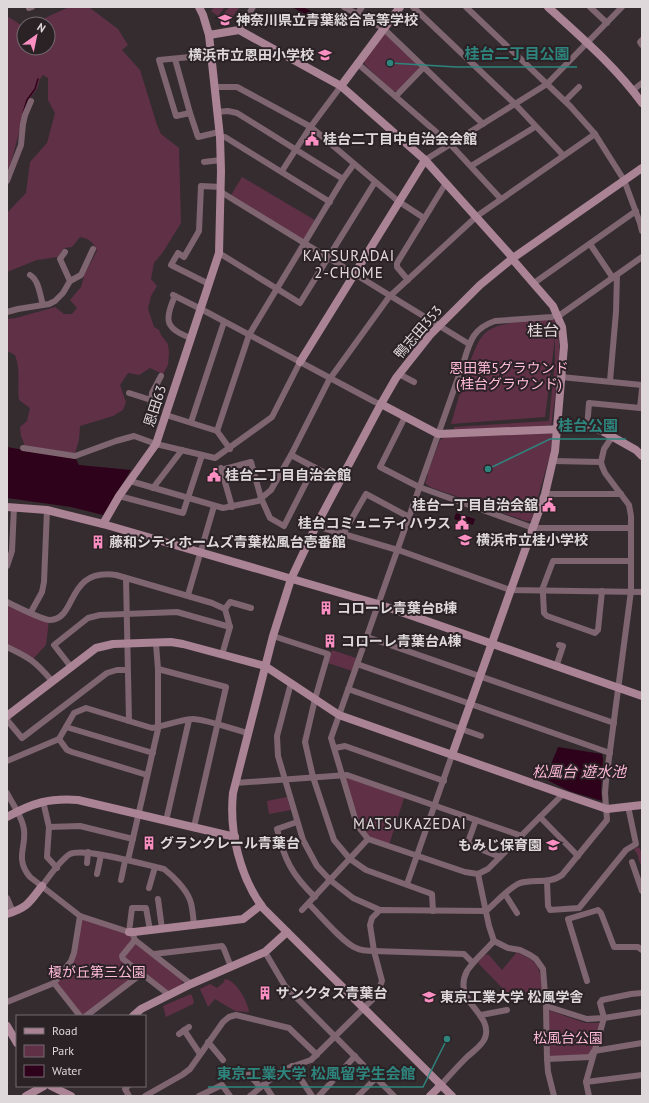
<svg xmlns="http://www.w3.org/2000/svg" width="649" height="1103" viewBox="0 0 649 1103" font-family="'PT Sans','Noto Sans JP',sans-serif">
<style>
.green{fill:#603047}
.water{fill:#2e021a}
.lines{fill:none;stroke-linecap:round;stroke-linejoin:round}
.stream{stroke:#2e021a;stroke-width:1.5}
.street{stroke:#7e6570;stroke-width:6}
.secondary{stroke:#aa8394;stroke-width:8}
.labels{text-anchor:middle;stroke-width:4;stroke-linejoin:round;paint-order:stroke}
.poi-label{font-size:14px;font-weight:bold;fill:#ded8db;stroke:#2b2226;text-anchor:start}
.street-label{font-size:14px;fill:#ded8db;stroke:#2b2226}
.park-label{font-size:14px;fill:#ffbad8;stroke:#2b2226}
.neighbourhood-label{font-size:15px;letter-spacing:1px;fill:#e4d8dc;stroke:#2b2226}
.water-label{font-size:15px;font-style:italic;fill:#fab6d4;stroke:#2b2226}
.quarter-label{font-size:16px;fill:#e4d8dc;stroke:#2b2226}
.leader{fill:none;stroke:#2e857e;stroke-width:1.5}
.callout-dot{fill:#2e857e;stroke:#2b2226;stroke-width:1.5}
.callout-label{font-size:15px;text-anchor:middle;font-weight:bold;fill:#2e857e;stroke:#2b2226;stroke-width:4;stroke-linejoin:round;paint-order:stroke}
</style>
<rect width="100%" height="100%" fill="#352c30"/>
<!-- green -->
<g class="green">
<path d="M 69,7 L 90,7 L 90,8 L 118,29 L 128,45 L 122,50 L 140,70 L 157,125 L 161,134 L 179,148 L 181,223 L 163,252 L 154,263 L 151,279 L 157,286 L 151,296 L 148,309 L 154,327 L 159,330 L 161,335 L 168,344 L 169,353 L 168,365 L 163,374 L 150,368 L 139,375 L 128,373 L 120,385 L 126,402 L 123,410 L 113,416 L 80,426 L 79,440 L 75,453 L 25,446 L 21,436 L 20,427 L 27,421 L 30,408 L 19,400 C 17,385 21,370 15,355 L 7,351 L 7,319 L 16,318 L 55,307 L 64,314 L 72,314 L 77,308 L 70,300 L 81,287 L 85,273 L 97,251 C 93,242 90,239 80,237 L 72,247 L 64,248 L 58,257 L 37,260 L 7,272 L 7,213 L 26,193 L 30,162 L 47,143 L 55,113 L 48,100 L 48,78 L 43,75 L 40,79 L 37,89 L 27,102 L 7,178 L 7,16 L 24,27 L 24,48 L 48,48 L 48,24 L 32,24 Z"/>
<polygon points="214,7 225,7 218,16 211,11"/>
<polygon points="229,7 239,8 228,23 221,18"/>
<polygon points="385,33 418,65 419,69 397,91 393,91 365,65 364,61"/>
<polygon points="242,177 318,222 305,243 230,197"/>
<path d="M 547,320 L 554,320 C 566,345 554,394 552,421 L 551,425 L 511,428 L 494,428 L 454,430 L 454,427 L 549,421 L 555,360 L 555,337 L 545,417 L 451,424 C 457,404 472,346 484,334 C 490,328 501,324 509,324 L 508,322 Z"/>
<polygon points="553,433 550,455 531,521 526,521 430,487 425,483 428,475 427,474 440,440 446,436"/>
<polygon points="7,602 49,620 46,645 32,660 7,647"/>
<polygon points="332,650 356,658 352,671 328,663"/>
<polygon points="342,776 405,795 389,845 368,839 357,825"/>
<polygon points="287,797 291,810 269,814 267,801"/>
<polygon points="639,847 642,853 642,868 638,858 639,857 634,849"/>
<polygon points="80,916 129,932 135,940 122,956 141,974 86,1016 80,1016 54,983 71,961"/>
<polygon points="135,942 183,980 182,985 167,991 125,958 126,956"/>
<path d="M 517,952 C 521,955 527,957 532,960 C 541,967 542,982 542,993 L 512,992 L 507,993 L 478,963 L 483,956 L 488,954 L 502,970 Z"/>
<path d="M 225,979 C 236,980 248,1002 249,1012 L 235,1011 L 215,999 L 208,1007 L 200,989 L 210,984 L 217,988 L 223,983 Z"/>
<polygon points="191,994 194,1001 193,1004 166,1017 163,1006"/>
<polygon points="548,1010 585,1023 602,1023 590,1057 547,1059"/>
</g>
<!-- water -->
<g class="water">
<polygon points="292,7 303,7 311,11 309,16"/>
<polygon points="7,447 76,459 79,465 131,470 103,515 71,507 7,498"/>
<polygon points="456,513 475,519 473,525 454,519"/>
<polygon points="558,747 602,754 603,759 601,790 602,801 569,791 545,779"/>
</g>
<g class="lines">
<!-- stream -->
<polyline class="stream" points="23,113 27,100 35,89 38,79"/>
<!-- street -->
<g class="street">
<polyline points="29,7 29,8 32,7"/>
<polyline points="344,7 383,28 483,124"/>
<polyline points="413,7 515,104 563,155"/>
<polyline points="466,7 570,106 595,134 624,180 640,223 642,231"/>
<polyline points="590,7 607,23"/>
<polyline points="357,14 362,7"/>
<polyline points="239,30 253,7"/>
<polyline points="642,40 640,42 642,45"/>
<polyline points="211,55 159,60 176,116 190,113 198,137 219,132"/>
<polyline points="175,59 190,113"/>
<polyline points="357,63 450,144 501,199"/>
<polyline points="215,87 237,87 311,127 398,201 424,218"/>
<polyline points="633,90 642,83"/>
<polyline points="396,96 424,67"/>
<polyline points="565,101 579,87"/>
<polyline points="217,112 228,111 237,113 343,179"/>
<polyline points="220,137 225,137 330,202"/>
<polyline points="425,160 547,84 622,7"/>
<polyline points="204,162 221,160"/>
<polyline points="471,166 535,127"/>
<polyline points="282,171 309,129 341,86"/>
<polyline points="7,181 21,145 23,124 25,115 31,101"/>
<polyline points="221,192 469,344"/>
<polyline points="590,244 613,278"/>
<polyline points="65,252 60,259 70,281"/>
<polyline points="219,253 300,303 375,182"/>
<path d="M 30,275 C 39,280 40,296 43,305"/>
<polyline points="408,280 397,267 397,263 446,183"/>
<polyline points="534,283 636,211"/>
<polyline points="209,284 171,265 178,253 184,257 199,231 201,186 221,187"/>
<polyline points="173,295 201,309 375,402 381,404"/>
<path d="M 175,296 C 164,320 165,329 191,338"/>
<polyline points="7,312 18,309 49,304 55,301 63,293 70,281 81,275 93,249"/>
<polyline points="399,374 414,382"/>
<polyline points="561,377 642,385"/>
<polyline points="610,381 616,312 617,275"/>
<polyline points="129,393 151,400"/>
<polyline points="166,415 217,431 230,449"/>
<polyline points="405,417 380,467 419,487 533,528 631,528"/>
<polyline points="191,422 224,322"/>
<polyline points="147,423 149,416 152,393 161,376"/>
<polyline points="587,428 589,403 640,408 642,389"/>
<polyline points="217,431 249,335 343,179 354,164"/>
<polyline points="23,448 75,456 116,441 134,436 156,444 215,458 272,417 300,362"/>
<polyline points="291,455 340,481"/>
<polyline points="553,461 601,462"/>
<polyline points="221,468 232,507"/>
<polyline points="221,470 251,462 261,498 270,518 284,526 314,467"/>
<polyline points="130,481 223,508 258,501 271,490 291,455 329,380 389,297 477,216 595,134"/>
<polyline points="153,488 182,450"/>
<polyline points="545,494 621,494"/>
<polyline points="119,496 183,513 202,455"/>
<polyline points="316,526 401,551 510,590 642,592"/>
<polyline points="343,534 366,494 409,517"/>
<polyline points="7,566 12,551 14,507"/>
<polyline points="126,578 129,721"/>
<polyline points="602,591 598,630 595,633 547,616 544,613 543,594 542,590 553,561 631,561"/>
<polyline points="188,595 214,506"/>
<path d="M 7,602 C 15,606 43,620 50,620 C 78,619 65,568 116,575 L 212,603 L 225,609 L 230,627 L 222,655"/>
<polyline points="225,609 230,602 251,608"/>
<polyline points="31,612 42,592 44,582 47,510"/>
<polyline points="273,636 328,654 315,699 305,742 313,777 334,840 350,859 366,870 432,894 433,911"/>
<polyline points="367,637 614,723"/>
<path d="M 7,647 C 30,658 35,661 52,681"/>
<polyline points="357,664 610,753"/>
<polyline points="71,667 54,645 88,618 100,615 177,612 230,627"/>
<polyline points="556,667 563,646 559,645"/>
<polyline points="158,669 226,687 194,827"/>
<polyline points="291,683 277,736 278,756 303,840 317,866 330,880 353,898 380,910"/>
<polyline points="348,689 481,736"/>
<polyline points="7,720 22,738 107,673 117,670 127,670"/>
<polyline points="66,727 153,753"/>
<polyline points="59,739 67,750 72,752 147,775"/>
<polyline points="335,748 345,746 444,781"/>
<path d="M 7,761 L 59,739 L 74,713 L 86,708 L 152,728 C 166,726 178,720 192,719 C 202,718 236,730 247,733"/>
<polyline points="235,783 347,775 522,836"/>
<path d="M 7,793 C 12,803 20,814 23,825 C 29,844 13,857 30,877 L 80,916 L 129,932 L 133,935 L 135,940 L 191,984"/>
<path d="M 563,794 L 488,869 L 478,874 L 465,872 L 368,839 L 357,825 L 331,738 L 464,361 C 470,340 474,328 495,321 L 552,317 L 557,314 L 560,315 L 642,257"/>
<polyline points="43,801 49,827 47,857 57,868"/>
<polyline points="540,817 578,856"/>
<polyline points="476,820 468,842 470,845 500,857"/>
<polyline points="166,821 189,720"/>
<path d="M 297,822 L 277,829 C 284,859 292,875 315,897"/>
<polyline points="49,827 80,826 133,839"/>
<polyline points="128,860 158,729 158,669 156,644"/>
<polyline points="632,862 642,891"/>
<polyline points="87,863 88,852"/>
<polyline points="97,874 101,855"/>
<polyline points="478,874 489,926 494,941 508,948 520,950 530,955 536,959 543,969 546,1006 547,1059 548,1072 554,1096"/>
<polyline points="121,880 125,861"/>
<polyline points="547,881 548,906 550,910 579,908 626,850 636,844 628,806"/>
<polyline points="407,884 452,755"/>
<path d="M 42,886 C 49,877 60,860 70,854 C 83,847 147,865 164,869 C 173,876 186,889 190,900 C 193,908 193,917 194,925"/>
<polyline points="149,888 155,867"/>
<polyline points="505,894 517,913"/>
<polyline points="7,898 13,912"/>
<polyline points="158,899 162,929"/>
<path d="M 309,904 C 320,915 342,942 356,948 C 362,951 368,951 374,951 L 464,954 L 473,963"/>
<polyline points="302,910 368,839"/>
<polyline points="129,932 132,908 146,908 150,930"/>
<polyline points="135,940 122,956 123,959 169,995"/>
<polyline points="265,952 285,986 394,1096"/>
<polyline points="154,954 222,946 224,949 231,967"/>
<polyline points="587,981 568,919 598,910 601,913 614,947 638,947 642,950"/>
<polyline points="54,983 80,1016"/>
<polyline points="7,1002 54,983 71,961 74,953 80,916"/>
<polyline points="546,1006 587,1019 604,1018 642,1012"/>
<polyline points="481,1015 507,1010"/>
<polyline points="86,1016 141,974"/>
<polyline points="184,1030 200,1054"/>
<polyline points="179,1034 189,1027"/>
<polyline points="208,1042 223,1060"/>
<polyline points="547,1059 590,1057 594,1051 642,1043"/>
<polyline points="292,1066 312,1096"/>
<polyline points="249,1074 260,1087"/>
<polyline points="586,1082 642,1075"/>
<polyline points="264,1084 272,1096"/>
<path d="M 441,1085 C 449,1076 457,1067 466,1058 C 472,1052 482,1046 485,1038 C 494,1013 451,1002 467,971 C 474,960 485,951 494,941"/>
<polyline points="128,1086 125,1089 129,1096"/>
<polyline points="145,1096 182,1075 190,1069 223,1022 229,1017 236,1015 289,1028 317,1055"/>
<polyline points="199,1096 222,1085 230,1096"/>
<path d="M 250,1096 L 282,1070 L 311,1060 L 376,996 L 382,981 L 374,951 L 370,925 L 372,918 L 380,910 L 486,911 C 496,903 508,888 520,883 C 534,879 550,884 562,875 L 607,820 L 605,793 L 606,781 L 631,591 L 631,516 L 629,505 L 605,473 L 602,466 L 601,462 L 604,449 L 612,437"/>
<polyline points="319,1096 355,1056"/>
<polyline points="358,1096 376,1078"/>
<polyline points="589,1096 586,1082 587,1078 604,1018 600,1003 602,1000 631,994 642,993"/>
</g>
<!-- secondary -->
<g class="secondary">
<path d="M 548,7 C 581,37 616,67 642,103"/>
<polyline points="209,35 239,30 341,86 425,160 513,258 514,261 553,306 562,327 564,346 555,451 545,494 452,755"/>
<polyline points="341,86 400,7"/>
<polyline points="300,362 425,160"/>
<polyline points="381,404 438,434 587,428 597,429 604,432 636,450 642,456"/>
<polyline points="7,507 47,510 103,524 378,604 642,696"/>
<polyline points="103,524 119,496 156,444 219,253 221,171 220,137 209,35 203,15 199,7"/>
<polyline points="7,716 96,648 113,644 171,642 183,644 265,666 339,715 563,794 607,809 642,805"/>
<path d="M 7,817 C 33,803 48,798 78,800 L 235,837"/>
<path d="M 7,914 C 28,907 29,903 42,886"/>
<polyline points="129,932 134,932 243,919 261,905"/>
<polyline points="133,1016 141,1009 191,984 265,952 287,932"/>
<polyline points="7,1026 17,1043"/>
<polyline points="51,1086 71,1096"/>
<polyline points="26,1096 44,1086"/>
<polyline points="430,1096 441,1085"/>
<path d="M 452,1096 L 263,908 C 240,877 229,832 233,793 L 273,636 L 291,579 L 316,526 L 381,404 L 396,378 L 430,335 L 480,285 L 513,258 L 642,168"/>
</g>
</g>
<!-- icons -->
<defs>
<g id="school-bare" transform="scale(1.08)"><path d="M0-5L7-2L0 1L-7-2ZM-4 1L0 2.5L4 1V4Q0 6-4 4Z" fill="#fc8fc2" stroke="#2b2226" stroke-width="2.5" paint-order="stroke"/></g>
<g id="civic-bare" transform="scale(1.08)"><path d="M-.6-6.5H3V-4.5H.6V-3L4-1V1h2V6H-6V1h2V-1L-.6-3ZM-1.2 2.5V6h2.4V2.5Z" fill="#fc8fc2" stroke="#2b2226" stroke-width="2.5" paint-order="stroke"/></g>
<g id="building-bare" transform="scale(1.08)"><path d="M-4-6H4V6H1V3H-1V6H-4ZM-2.5-4.3h1.7v1.8h-1.7ZM.8-4.3h1.7v1.8H.8ZM-2.5-1h1.7V.8h-1.7ZM.8-1h1.7V.8H.8Z" fill="#fc8fc2" stroke="#2b2226" stroke-width="2.5" paint-order="stroke"/></g>
<g id="university-bare" transform="scale(1.08)"><path d="M0-5L7-2L0 1L-7-2ZM-4 1L0 2.5L4 1V4Q0 6-4 4Z" fill="#fc8fc2" stroke="#2b2226" stroke-width="2.5" paint-order="stroke"/></g>
</defs>
<g fill-rule="evenodd">
<use href="#school-bare" x="225" y="20"/>
<use href="#school-bare" x="325" y="55"/>
<use href="#civic-bare" x="312" y="139"/>
<use href="#civic-bare" x="214" y="475"/>
<use href="#civic-bare" x="549" y="505"/>
<use href="#civic-bare" x="462" y="523"/>
<use href="#school-bare" x="465" y="540"/>
<use href="#building-bare" x="98" y="542"/>
<use href="#building-bare" x="326" y="608"/>
<use href="#building-bare" x="330" y="641"/>
<use href="#building-bare" x="149" y="843"/>
<use href="#school-bare" x="553" y="845"/>
<use href="#building-bare" x="265" y="993"/>
<use href="#university-bare" x="429" y="997"/>
</g>
<g class="labels">
<!-- poi labels -->
<g class="poi-label">
<text x="236" y="25">神奈川県立青葉総合高等学校</text>
<text x="314" y="60" text-anchor="end">横浜市立恩田小学校</text>
<text x="323" y="144">桂台二丁目中自治会会館</text>
<text x="225" y="480">桂台二丁目自治会館</text>
<text x="538" y="510" text-anchor="end">桂台一丁目自治会舘</text>
<text x="451" y="528" text-anchor="end">桂台コミュニティハウス</text>
<text x="476" y="545">横浜市立桂小学校</text>
<text x="109" y="547">藤和シティホームズ青葉松風台壱番館</text>
<text x="337" y="613">コローレ青葉台B棟</text>
<text x="341" y="646">コローレ青葉台A棟</text>
<text x="160" y="848">グランクレール青葉台</text>
<text x="542" y="850" text-anchor="end">もみじ保育園</text>
<text x="276" y="998">サンクタス青葉台</text>
<text x="440" y="1002">東京工業大学 松風学舎</text>
</g>
<!-- street labels -->
<g class="street-label">
<text transform="translate(418 332) rotate(-49)" y="5">鴨志田353</text>
<text transform="translate(155 406) rotate(-72)" y="5">恩田63</text>
</g>
<!-- park labels -->
<g class="park-label">
<text x="509" y="373">恩田第5グラウンド<tspan x="509" dy="16">(桂台グラウンド)</tspan></text>
<text x="97" y="977">榎が丘第三公園</text>
<text x="568" y="1043">松風台公園</text>
</g>
<!-- neighbourhood labels -->
<g class="neighbourhood-label">
<text x="349" y="261">KATSURADAI<tspan x="349" dy="17">2-CHOME</tspan></text>
<text x="410" y="829">MATSUKAZEDAI</text>
</g>
<!-- water labels -->
<g class="water-label">
<text x="579" y="777">松風台 遊水池</text>
</g>
<!-- quarter labels -->
<g class="quarter-label">
<text x="543" y="336">桂台</text>
</g>
</g>
<!-- callouts -->
<path class="leader" d="M390 63L456 67H577M488 469L550 439H626M447 1039L423 1087H208"/>
<g class="callout-dot">
<circle cx="390" cy="63" r="4"/>
<circle cx="488" cy="469" r="4"/>
<circle cx="447" cy="1039" r="4"/>
</g>
<g class="callout-label">
<text x="517" y="59">桂台二丁目公園</text>
<text x="588" y="431">桂台公園</text>
<text x="316" y="1079">東京工業大学 松風留学生会館</text>
</g>
<!-- border -->
<rect width="649" height="1103" fill="none" stroke="#ded8db" stroke-width="16"/>
<!-- legend -->
<rect x="16" y="1015" width="130" height="72" fill="#2b2226" stroke="#736b6e"/>
<rect x="24" y="1028" width="20" height="6" fill="#aa8394" stroke="#736b6e"/>
<text x="52" y="1035" font-size="12" fill="#ded8db">Road</text>
<rect x="24" y="1045" width="20" height="12" fill="#603047" stroke="#736b6e"/>
<text x="52" y="1055" font-size="12" fill="#ded8db">Park</text>
<rect x="24" y="1065" width="20" height="12" fill="#2e021a" stroke="#736b6e"/>
<text x="52" y="1075" font-size="12" fill="#ded8db">Water</text>
<!-- north arrow -->
<g transform="translate(36 36) rotate(33)"><circle r="19" fill="#2b2226" stroke="#736b6e"/>
<path d="M0-3L7 15L0 10L-7 15Z" fill="#fc8fc2"/>
<text y="-6" font-size="11" font-weight="bold" text-anchor="middle" fill="#ded8db">N</text>
</g>
</svg>
